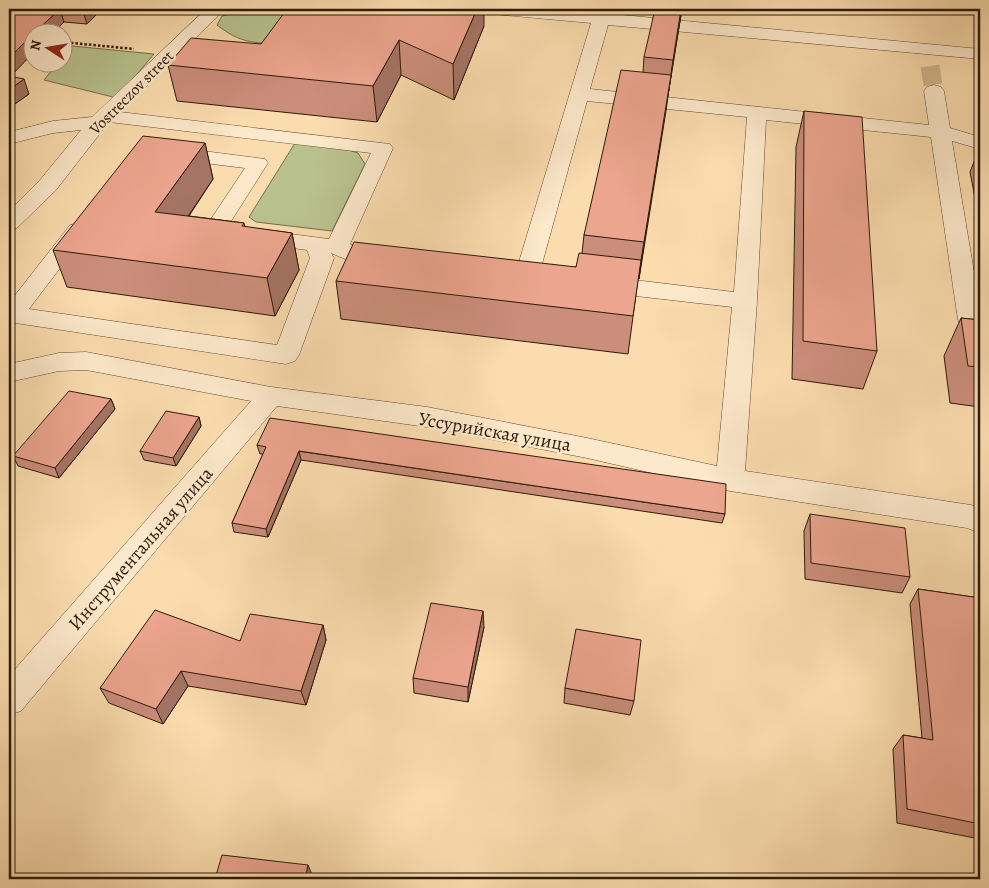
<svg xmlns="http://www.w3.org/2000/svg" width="989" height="888" viewBox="0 0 989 888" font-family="Alegreya,serif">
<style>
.green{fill:#b9c28f;stroke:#736e4c}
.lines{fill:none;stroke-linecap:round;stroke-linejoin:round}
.minor-tunnel{stroke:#d2b58d;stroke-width:19;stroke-dasharray:19 9;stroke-linecap:butt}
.minor-casing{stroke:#604a32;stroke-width:1}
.path{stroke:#2d1a08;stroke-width:2.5;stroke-dasharray:2.5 2;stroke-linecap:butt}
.minor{fill:#fce8ca;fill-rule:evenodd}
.wall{fill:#cb8e7b;stroke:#2d1a08}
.shaded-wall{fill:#a57464;stroke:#2d1a08}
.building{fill:#eca58f;stroke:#2d1a08}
.labels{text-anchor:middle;stroke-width:5;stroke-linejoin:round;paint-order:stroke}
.far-street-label{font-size:16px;fill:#2d1a08;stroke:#fce8ca}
.street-label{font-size:19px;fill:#2d1a08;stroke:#fce8ca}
</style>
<rect width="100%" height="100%" fill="#fbdcae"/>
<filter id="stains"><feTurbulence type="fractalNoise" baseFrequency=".004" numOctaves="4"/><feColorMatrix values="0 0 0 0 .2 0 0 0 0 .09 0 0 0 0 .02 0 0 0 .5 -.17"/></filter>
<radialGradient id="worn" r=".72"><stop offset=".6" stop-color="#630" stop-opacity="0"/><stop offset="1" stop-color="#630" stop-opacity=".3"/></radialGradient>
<!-- green -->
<g class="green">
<path d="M 286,11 L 281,44 C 253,43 240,43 217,25 L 222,16 L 240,12 Z"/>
<polygon points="72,46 154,54 117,98 44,80 58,63 62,62 63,57"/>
<polygon points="295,143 342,148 358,153 365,164 332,231 256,222 249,217"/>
</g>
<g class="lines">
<!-- minor-tunnel -->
<polyline class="minor-tunnel" points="930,66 934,91"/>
<!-- minor casing -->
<g class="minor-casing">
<g id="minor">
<polygon points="206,9 225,9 120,112 390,144 393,148 350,244 360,250 363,255 360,260 352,262 331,253 334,258 299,355 295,361 286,364 9,322 9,303 70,225 78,223 86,225 89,230 29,309 277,345 310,258 307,250 206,236 203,231 245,168 172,159 165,157 162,153 165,149 172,147 265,159 268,163 228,226 329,239 371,153 109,122 56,190 17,228 9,230 9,211 40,180 81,130 53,133 9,144 9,132 53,121 92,117"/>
<polygon points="485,9 546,9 601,13 980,49 980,59 608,25 590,89 929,125 924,91 927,87 934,85 941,87 944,91 950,128 980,137 980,149 952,141 980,308 980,329 961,326 958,320 931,137 766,120 757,301 745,471 971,505 980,508 980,533 967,528 730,491 587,458 427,427 277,406 21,711 9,715 9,676 251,401 86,370 59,371 9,382 9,364 59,353 86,352 271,387 427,407 587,438 717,466 732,307 601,292 593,289 589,284 593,279 601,276 734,292 747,117 587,101 539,275 535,280 527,282 519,280 515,275 591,23 493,14 487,13"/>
</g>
</g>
<!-- path -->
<g class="path">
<polyline points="244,9 288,13"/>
<polyline points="62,42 134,49"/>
</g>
<!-- minor -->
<use href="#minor" class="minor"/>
</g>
<!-- wall -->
<g class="wall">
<polygon points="9,9 102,9 87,24 64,22 10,76 29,94 9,108"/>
<polygon points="272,9 287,9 286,10"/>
<polygon points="682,9 638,279 628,354 341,319 336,281 576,267 582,253 584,235 643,72 644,57"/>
<polygon points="484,26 454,100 401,75 377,122 177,101 168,65 261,44"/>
<polygon points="804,111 877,351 863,389 792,379 796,147"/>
<polygon points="205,143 213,179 189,216 244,223 245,227 292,233 299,270 275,316 67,287 53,250"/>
<polygon points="979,149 980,149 980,224 970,172"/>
<polygon points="961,318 980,320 980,407 950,403 944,356"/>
<polygon points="111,399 115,409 59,478 18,466 13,456"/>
<polygon points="199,417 201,426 176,466 144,460 140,451"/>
<polygon points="257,445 725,514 722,523 301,460 268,537 234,532 232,523 263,454 260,454"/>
<polygon points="810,514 910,577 902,593 805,579 804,531"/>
<polygon points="918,589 980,598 980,839 897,823 893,749 903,735 922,738 910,604"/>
<polygon points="323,625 326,640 306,705 188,686 163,724 109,703 100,688 240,641"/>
<polygon points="484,627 468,702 414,693 413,678"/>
<polygon points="565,688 634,701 630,715 564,703"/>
</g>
<!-- shaded-wall -->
<g class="shaded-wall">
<polygon points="60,9 64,22 54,32 35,32"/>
<polygon points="85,9 102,9 87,24 83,11"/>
<polygon points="477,9 484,9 484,26 454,100 453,64"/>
<polygon points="682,9 678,33 668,95 673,60"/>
<polygon points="32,35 32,54 9,78 9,58"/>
<polygon points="399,40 401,75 377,122 373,86"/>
<polygon points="671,75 666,111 639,279 644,242"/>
<polygon points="24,79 29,94 9,108 9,90"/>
<polygon points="205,143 213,179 166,249 155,212"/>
<polygon points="292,233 299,270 275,316 267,278"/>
<polygon points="111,399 115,409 59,478 55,468"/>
<polygon points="199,417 201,426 176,466 173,458"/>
<polygon points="299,451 301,460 268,537 266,529"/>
<polygon points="483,611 484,627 468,702 468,687"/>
<polygon points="323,625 326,640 306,705 301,691"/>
<polygon points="181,671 188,686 163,724 156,709"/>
<polygon points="308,865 313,877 313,879 305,879"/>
</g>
<!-- building -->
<g class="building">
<polygon points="9,9 60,9 35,32 32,32 32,35 9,58"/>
<polygon points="61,9 85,9 83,11"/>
<polygon points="287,9 477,9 453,64 399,40 373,86 168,65 191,38 261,44"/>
<polygon points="655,9 681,9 673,60 644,57"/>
<polygon points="621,70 671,75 644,242 584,235"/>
<polygon points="9,76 24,79 9,90"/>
<polygon points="804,111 862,117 877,351 803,341"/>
<polygon points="143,136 205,143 155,212 244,223 242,226 292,233 267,278 53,250"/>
<polygon points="354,242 576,267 579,253 641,260 633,316 336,281"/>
<polygon points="961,318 980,320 980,367 968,366"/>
<polygon points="69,391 111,399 55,468 13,456"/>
<polygon points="166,411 199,417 173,458 140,451"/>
<polygon points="270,418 726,484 725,514 299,451 266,529 232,523 266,447 257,445"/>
<polygon points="810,514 905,528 910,577 811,563"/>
<polygon points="918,589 980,598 980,824 907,809 903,735 933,740"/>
<polygon points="431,603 483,611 468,687 413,678"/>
<polygon points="155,610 240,641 250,614 323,625 301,691 181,671 156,709 100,688"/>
<polygon points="576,629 641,640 634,701 565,688"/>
<polygon points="222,855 308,865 305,879 215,879"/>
</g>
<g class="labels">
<!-- far-street labels -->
<g class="far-street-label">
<text transform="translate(131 92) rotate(-45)" y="6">Vostreczov street</text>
</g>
<!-- street labels -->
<g class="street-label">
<text transform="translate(495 431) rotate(10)" y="7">Уссурийская улица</text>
<text transform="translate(140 548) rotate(-49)" y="7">Инструментальная улица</text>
</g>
</g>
<!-- margin -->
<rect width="989" height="888" fill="none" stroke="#fbdcae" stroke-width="30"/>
<rect x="10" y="10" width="969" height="868" fill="none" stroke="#2d1a08" stroke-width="2.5"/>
<rect x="15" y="15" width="959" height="858" fill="none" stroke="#2d1a08"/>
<!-- north arrow -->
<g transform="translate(48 48) rotate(282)"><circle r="24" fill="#fce8ca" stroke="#a9967c"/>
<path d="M0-4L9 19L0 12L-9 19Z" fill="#8f2418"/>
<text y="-8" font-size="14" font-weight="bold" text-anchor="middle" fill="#2d1a08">N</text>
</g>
<rect width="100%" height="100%" filter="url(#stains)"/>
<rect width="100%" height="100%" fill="url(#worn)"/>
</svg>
